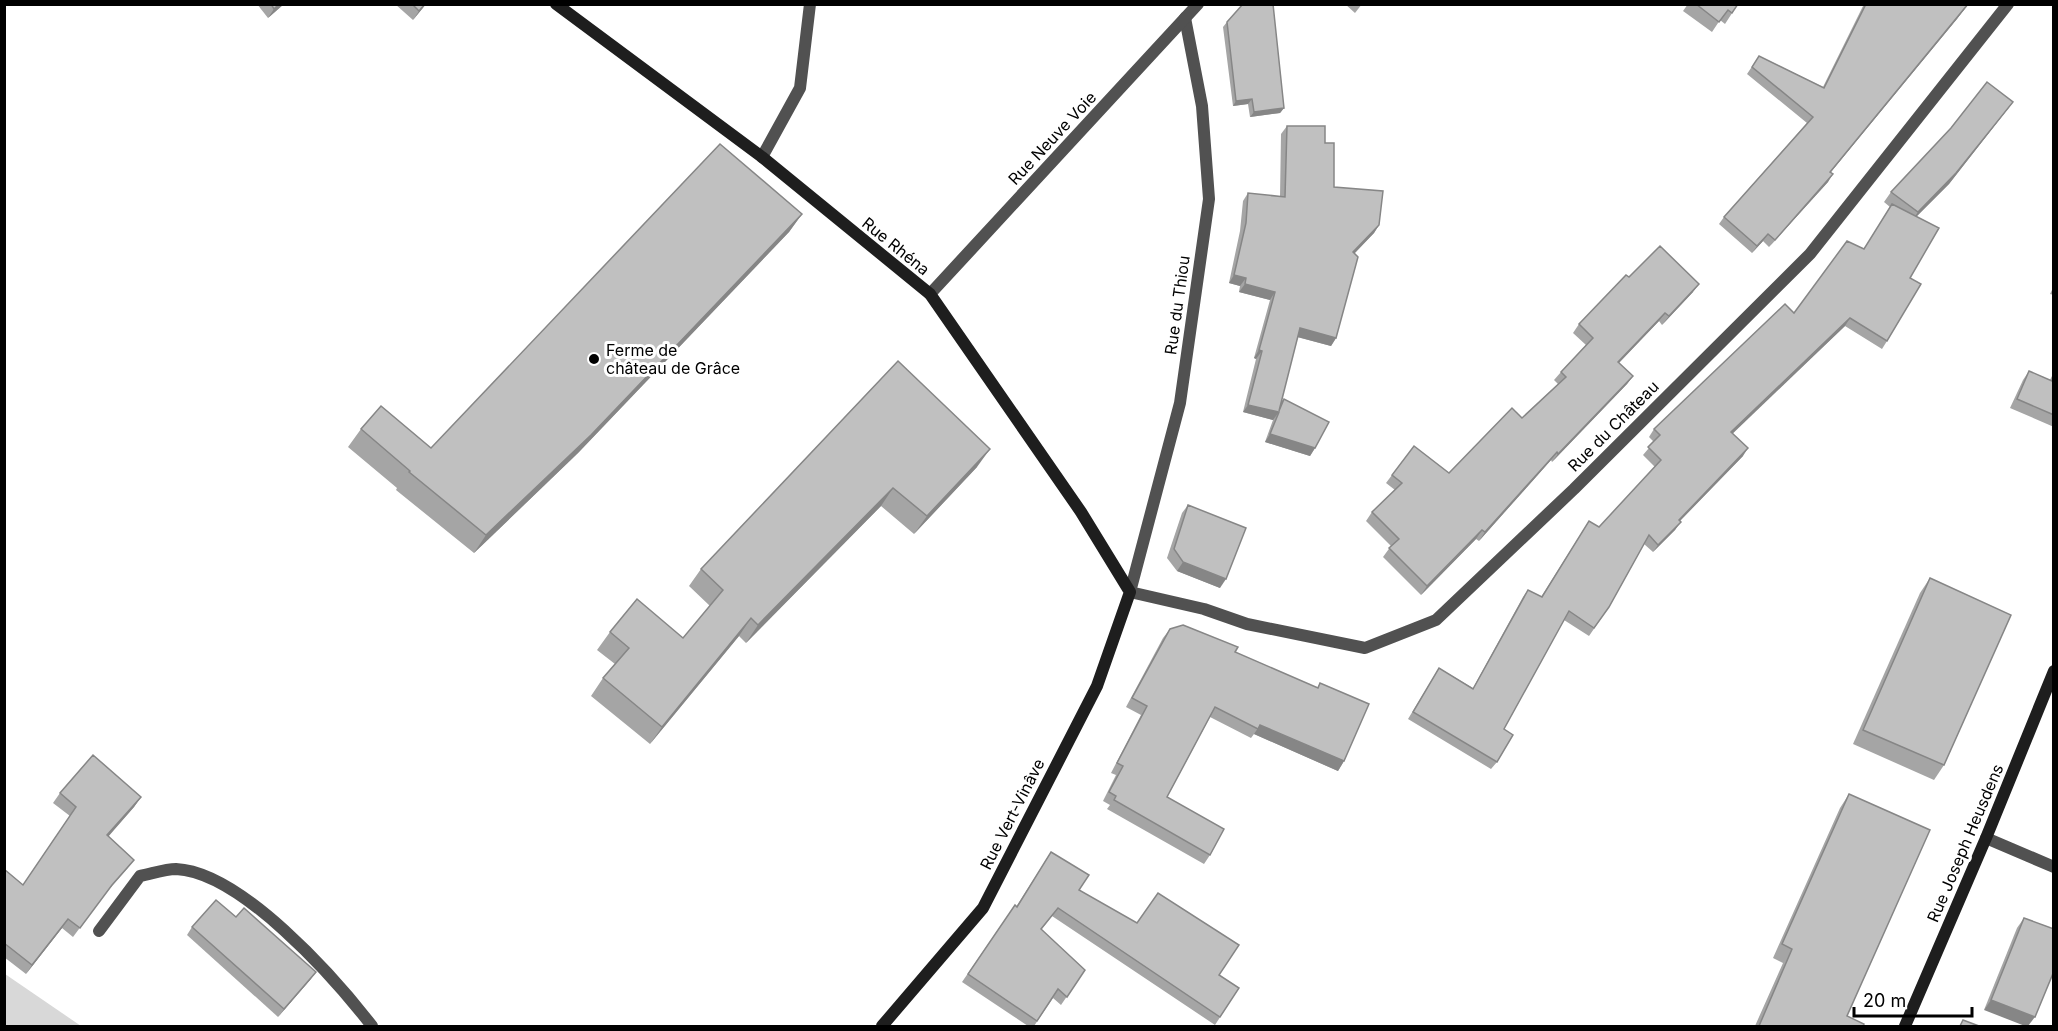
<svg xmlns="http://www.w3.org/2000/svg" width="2058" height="1031" viewBox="0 0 2058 1031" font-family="Inter,sans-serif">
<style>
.green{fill:#d8d8d8}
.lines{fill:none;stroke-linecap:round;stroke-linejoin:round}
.street{stroke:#515151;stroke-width:12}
.secondary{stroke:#1e1e1e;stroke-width:12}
.wall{fill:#a5a5a5}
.shaded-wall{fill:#868686}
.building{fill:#c0c0c0;stroke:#868686;stroke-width:1.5}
.poi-dot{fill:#000;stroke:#fff;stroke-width:2}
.labels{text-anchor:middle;stroke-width:6;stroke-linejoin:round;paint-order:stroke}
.street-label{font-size:16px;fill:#000;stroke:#fff}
.poi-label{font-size:16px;fill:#000;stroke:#fff;text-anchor:start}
</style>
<rect width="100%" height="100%" fill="#fff"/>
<!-- green -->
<polygon class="green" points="4,974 5,974 81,1026 5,1026"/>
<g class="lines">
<!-- street -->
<g class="street">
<polyline points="1185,18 1202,106 1209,199 1180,403 1130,592 1204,609 1247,624 1365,648 1436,620 1574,489 1810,254 2008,4"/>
<polyline points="762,157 800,88 810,4"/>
<polyline points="930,294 1198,4"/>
<polyline points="1986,838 2054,867"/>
<path d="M 99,931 L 140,876 C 151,874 165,869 176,869 C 241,872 334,977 372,1026"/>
</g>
<!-- secondary -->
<g class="secondary">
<polyline points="556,4 762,157 930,294 1081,512 1130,592 1097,686 983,908 882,1026"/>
<polyline points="1905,1026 1986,838 2054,671"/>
</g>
</g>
<!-- wall -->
<g class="wall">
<polygon points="257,4 284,4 268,18"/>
<polygon points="395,4 426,4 413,20"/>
<polygon points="1345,4 1362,4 1355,13"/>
<polygon points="1688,4 1738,4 1725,24 1720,20 1712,32 1683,11"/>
<polygon points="1864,4 1969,4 1831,172 1828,182 1769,247 1763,241 1752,253 1719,224 1724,217 1807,123 1747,74 1759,56 1823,87"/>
<polygon points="1227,22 1284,108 1280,113 1250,117 1248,104 1233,106 1223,27"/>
<polygon points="2013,102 1949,184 1916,217 1910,278 1887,341 1882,349 1845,326 1732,433 1743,456 1680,521 1675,530 1653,552 1644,544 1609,607 1589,636 1564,620 1504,729 1497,762 1491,769 1408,719 1439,668 1473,688 1523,597 1528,590 1541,597 1589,521 1599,527 1655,467 1643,455 1654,442 1649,437 1654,429 1794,313 1864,249 1890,207 1884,202 1891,192"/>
<polygon points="1287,126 1325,143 1334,187 1379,225 1374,233 1354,254 1336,338 1331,346 1297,337 1281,402 1284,399 1315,448 1310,456 1265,442 1273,420 1243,412 1256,359 1254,358 1270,300 1239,292 1240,286 1229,283 1240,231 1243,201 1248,193 1280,197 1281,134"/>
<polygon points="802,214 789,232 578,453 474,553 396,490 397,488 348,447 361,429 431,448"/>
<polygon points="1629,277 1693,292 1662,325 1659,321 1619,363 1633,376 1627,384 1552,462 1551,460 1479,541 1476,539 1421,595 1383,557 1391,546 1366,521 1372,512 1395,490 1386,483 1392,475 1449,473 1522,418 1558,384 1554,380 1561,372 1586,345 1573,333 1579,324"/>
<polygon points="2054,286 2054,295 2050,294"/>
<polygon points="898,361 977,467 914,534 881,506 746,643 739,636 650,744 591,696 603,678 615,664 597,650 610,632 683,638 710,606 689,586 701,569"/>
<polygon points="2029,371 2050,380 2054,372 2054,427 2010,408 2023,380"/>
<polygon points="1188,505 1220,588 1177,571 1167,558 1182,513"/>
<polygon points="1930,578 1944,765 1934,780 1853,744 1920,593"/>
<polygon points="1170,629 1235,652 1317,688 1320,683 1344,761 1338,771 1254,734 1251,738 1210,717 1167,797 1210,855 1204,864 1107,809 1110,805 1103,801 1116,775 1111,773 1141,715 1126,707 1163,638"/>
<polygon points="60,793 141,797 134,807 108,836 134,860 127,869 105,894 73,937 62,928 26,974 4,957 4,869 23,885 70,816 53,803"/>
<polygon points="1849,794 1847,1016 1863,1026 1755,1026 1783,963 1773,958 1840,808"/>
<polygon points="1051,852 1079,890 1239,988 1215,1025 1052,916 1041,930 1085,970 1061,1005 1053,998 1034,1026 1028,1026 962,982 1015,905 1016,907"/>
<polygon points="236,917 316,972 310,980 278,1017 187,935 192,927"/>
<polygon points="2024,918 2054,929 1984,1010 2017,928"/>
</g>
<!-- shaded-wall -->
<g class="shaded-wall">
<polygon points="279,4 284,4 268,18 274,9"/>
<polygon points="425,4 426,4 413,20 419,11"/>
<polygon points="1968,4 1957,19 1825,179 1830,172"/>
<polygon points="1252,99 1248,104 1233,106 1236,101"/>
<polygon points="2013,102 1949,184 1911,222 1918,212"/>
<polygon points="1284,108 1280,113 1250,117 1254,112"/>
<polygon points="1833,174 1828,182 1769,247 1775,240"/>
<polygon points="802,214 789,232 578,453 474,553 486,535"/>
<polygon points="1379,225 1374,233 1348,260 1353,252"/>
<polygon points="1768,234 1763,241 1752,253 1757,246"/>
<polygon points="1234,275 1246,278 1240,286 1229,283"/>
<polygon points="1245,284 1275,292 1270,300 1239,292"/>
<polygon points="1699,284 1693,292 1662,325 1669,316"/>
<polygon points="1665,313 1659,321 1612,370 1618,362"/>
<polygon points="1850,318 1845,326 1726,440 1731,432"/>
<polygon points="1300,328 1336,338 1331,346 1294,336"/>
<polygon points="1259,350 1262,351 1256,359 1254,358"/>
<polygon points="1633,376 1627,384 1552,462 1558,454"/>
<polygon points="1248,405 1279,412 1273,420 1243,412"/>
<polygon points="1270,434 1315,448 1310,456 1265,442"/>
<polygon points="1748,448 1743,456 1673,528 1679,520"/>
<polygon points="990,449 977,467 914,534 927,516"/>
<polygon points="1557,452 1551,460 1479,541 1485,532"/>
<polygon points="893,488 881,506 746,643 758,625"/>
<polygon points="1681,522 1675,530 1653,552 1658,545"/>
<polygon points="1482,530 1476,539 1421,595 1427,586"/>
<polygon points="1183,562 1226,579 1220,588 1177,571"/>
<polygon points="751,618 739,636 650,744 662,727"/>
<polygon points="1260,725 1344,761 1338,771 1254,734"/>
<polygon points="141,797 134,807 101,845 107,835"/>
<polygon points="68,919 62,928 26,974 32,965"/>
<polygon points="316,972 310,980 278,1017 284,1009"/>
<polygon points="1991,1000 2035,1017 2028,1026 2025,1026 1984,1010"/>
</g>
<!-- building -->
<g class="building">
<polygon points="271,4 279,4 274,9"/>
<polygon points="412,4 425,4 419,11"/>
<polygon points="1243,4 1273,4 1284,108 1254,112 1252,99 1236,101 1227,22"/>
<polygon points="1696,4 1738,4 1732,13 1728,10 1719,22"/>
<polygon points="1866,4 1968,4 1830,172 1833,174 1775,240 1768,234 1757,246 1724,217 1813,117 1752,67 1759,56 1824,88"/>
<polygon points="1987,82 2013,102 1956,173 1918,212 1891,192 1951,128"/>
<polygon points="1287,126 1325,126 1325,143 1334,143 1334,187 1383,191 1379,225 1353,252 1358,257 1336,338 1300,328 1279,411 1284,399 1329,422 1315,448 1270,434 1279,412 1248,405 1262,351 1259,350 1275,292 1245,284 1246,278 1234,275 1246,223 1248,193 1285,197"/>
<polygon points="720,144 802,214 591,435 486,535 409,472 410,471 361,429 381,406 431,448"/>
<polygon points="1892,204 1939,228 1910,278 1921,284 1887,341 1850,318 1731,432 1748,448 1679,520 1681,522 1658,545 1649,535 1609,607 1594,628 1569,611 1504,729 1513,735 1497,762 1413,712 1439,668 1473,689 1528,590 1542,597 1589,521 1599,527 1661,460 1648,447 1660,435 1654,429 1785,304 1794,313 1847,241 1864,249"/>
<polygon points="1660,246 1699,284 1669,316 1665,313 1618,362 1633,376 1558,454 1557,452 1485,532 1482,530 1427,586 1389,548 1399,539 1372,512 1402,483 1392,475 1414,446 1449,473 1512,408 1522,418 1566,377 1561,372 1593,338 1579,324 1626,275 1629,277"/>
<polygon points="898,361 990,449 927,516 893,488 758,625 751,618 662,727 603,678 629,648 610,632 637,599 683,638 723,590 701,569"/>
<polygon points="2029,371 2052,381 2054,377 2054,415 2017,399"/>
<polygon points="1188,505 1246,528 1226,579 1183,562 1174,549"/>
<polygon points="1930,578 2011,615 1944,765 1863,730"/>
<polygon points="1183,625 1238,647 1235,652 1318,688 1320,683 1369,704 1344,761 1260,725 1258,729 1215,707 1167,797 1224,829 1210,855 1114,800 1116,796 1109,792 1123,766 1117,763 1147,706 1132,698 1170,629"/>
<polygon points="93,755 141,797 107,835 134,860 112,885 80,928 68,919 32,965 4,943 4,869 23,885 76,807 60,793"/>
<polygon points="1849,794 1930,830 1847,1016 1864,1024 1863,1026 1759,1026 1792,949 1782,944"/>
<polygon points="1051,852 1089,875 1079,890 1137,923 1158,893 1239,945 1219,975 1239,988 1220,1017 1058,908 1041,929 1085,970 1067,997 1058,989 1037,1021 968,974 1015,905 1017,907"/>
<polygon points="216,900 236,917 244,908 316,972 284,1009 192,927"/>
<polygon points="2024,918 2054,929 2054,971 2035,1017 1991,1000"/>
<polygon points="1963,1020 1979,1026 1960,1026"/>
</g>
<!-- markers -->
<circle class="poi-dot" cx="594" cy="359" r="6"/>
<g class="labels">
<!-- street labels -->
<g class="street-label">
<text transform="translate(1052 138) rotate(-47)" y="6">Rue Neuve Voie</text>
<text transform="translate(896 246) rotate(39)" y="6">Rue Rhéna</text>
<text transform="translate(1177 305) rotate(-82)" y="6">Rue du Thiou</text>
<text transform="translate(1613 426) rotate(-45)" y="6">Rue du Château</text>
<text transform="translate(1012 814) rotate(-63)" y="6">Rue Vert-Vinâve</text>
<text transform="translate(1965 843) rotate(-67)" y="6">Rue Joseph Heusdens</text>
</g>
<!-- poi labels -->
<g class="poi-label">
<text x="606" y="356">Ferme de<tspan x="606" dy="18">château de Grâce</tspan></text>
</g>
</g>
<!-- border -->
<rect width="2058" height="1031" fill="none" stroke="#000000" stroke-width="12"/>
<!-- scale -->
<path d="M1854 1007v9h118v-9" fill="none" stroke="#000000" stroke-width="3"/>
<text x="1863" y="1007" font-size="18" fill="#000000" stroke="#ffffff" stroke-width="4.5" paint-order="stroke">20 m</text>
</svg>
